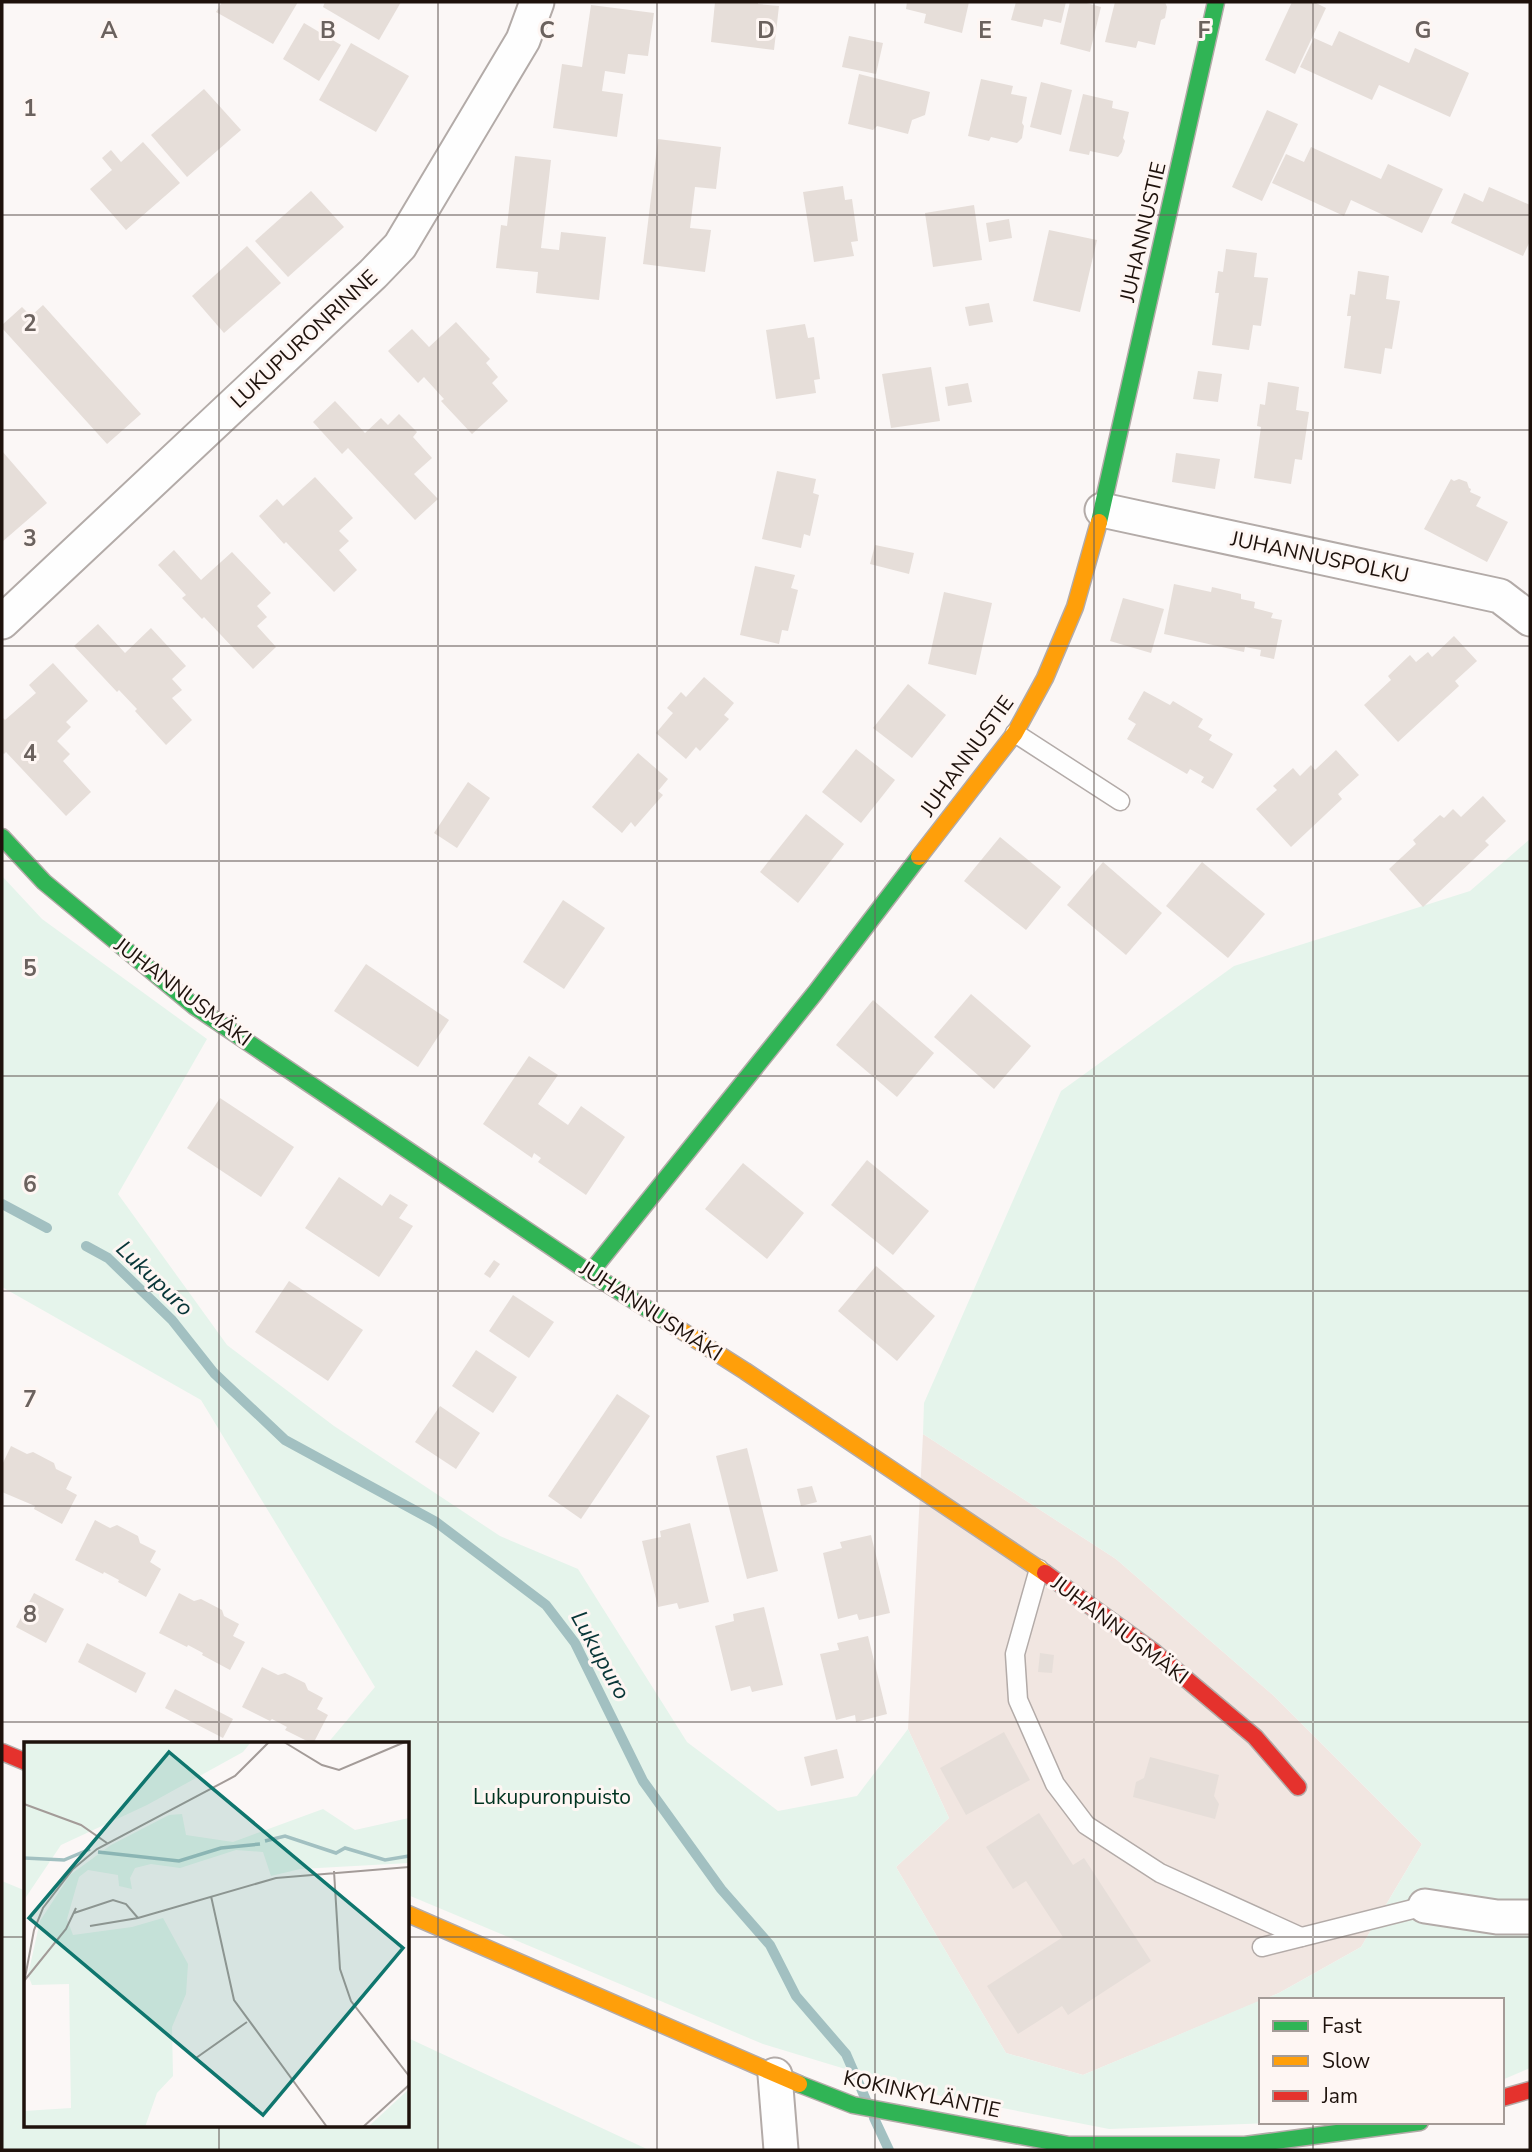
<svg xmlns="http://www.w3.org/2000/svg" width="1532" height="2152" viewBox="0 0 1532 2152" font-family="'Nunito Sans',sans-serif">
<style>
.built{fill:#f1e6e1}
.green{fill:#e5f4eb}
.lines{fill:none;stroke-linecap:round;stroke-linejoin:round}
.stream{stroke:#a2c0c1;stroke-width:10}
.building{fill:#e6ded9}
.lane-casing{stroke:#b3aba8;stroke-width:21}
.street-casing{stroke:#b3aba8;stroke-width:37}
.fast-casing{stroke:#b3aba8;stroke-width:19}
.slow-casing{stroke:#b3aba8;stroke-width:19}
.jam-casing{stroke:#b3aba8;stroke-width:19}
.lane{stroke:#fefefe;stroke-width:18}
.street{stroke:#fefefe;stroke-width:33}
.fast{stroke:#30b455;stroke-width:16}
.slow{stroke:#ff9f0a;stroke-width:16}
.jam{stroke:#e5322d;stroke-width:16}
.grid{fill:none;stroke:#6b625e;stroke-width:2;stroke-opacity:0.55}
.labels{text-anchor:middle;stroke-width:6;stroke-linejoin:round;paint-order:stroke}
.street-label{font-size:21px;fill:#1e120c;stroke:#fef6f3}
.park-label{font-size:21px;fill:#003320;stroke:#fef6f3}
.water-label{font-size:23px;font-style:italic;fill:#073537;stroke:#fef6f3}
.inset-river{fill:none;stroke:#a2c0c1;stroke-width:3.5}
.inset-road{fill:none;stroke:#a39b98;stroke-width:2}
.view{fill:#0f766e;fill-opacity:0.15;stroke:#0f766e;stroke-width:3.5}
.inset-edge{fill:none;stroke:#1e120c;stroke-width:3.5}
.grid-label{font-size:23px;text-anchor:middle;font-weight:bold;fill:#6b625e;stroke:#fef6f3;stroke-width:6;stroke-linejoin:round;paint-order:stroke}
</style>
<rect width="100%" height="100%" fill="#fbf7f6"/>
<!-- built -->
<polygon class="built" points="923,1434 1116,1559 1273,1695 1422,1844 1361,1947 1279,1993 1083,2075 1006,2053 896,1867 949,1818 908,1729"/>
<!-- green -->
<g class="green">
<polygon points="1530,839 1530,2068 1502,2080 1502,2000 1262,2000 1279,1993 1361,1947 1422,1844 1273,1695 1116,1559 923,1434 924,1403 1061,1091 1234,966 1470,891"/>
<polygon points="2,876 42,919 207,1039 118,1194 227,1345 334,1426 500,1536 578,1569 687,1742 778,1811 857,1796 908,1729 949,1818 896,1867 1006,2053 1083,2075 1261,2000 1261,2122 1303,2122 1109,2129 921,2092 763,2044 408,1895 408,1744 327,1744 375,1687 201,1400 2,1287"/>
<polygon points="2,1881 26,1891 26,2126 408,2126 408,2038 649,2150 2,2150"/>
</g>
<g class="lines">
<!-- stream -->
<g class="stream">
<polyline points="2,1204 47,1228"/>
<polyline points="86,1246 108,1258 172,1320 214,1373 285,1440 436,1522 546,1605 575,1643 643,1781 721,1889 770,1945 796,1996 846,2054 866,2100"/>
<polyline points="874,2118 889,2150"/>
</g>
</g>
<!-- building -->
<g class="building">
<polygon points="222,2 298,2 273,44 216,12"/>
<polygon points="325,2 401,2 379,40 323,7"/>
<polygon points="715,2 758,2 758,4 779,6 774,50 711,42"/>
<polygon points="907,2 969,2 962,33 924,23 926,14 906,9"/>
<polygon points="1016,2 1066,2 1061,23 1044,19 1042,27 1011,20"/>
<polygon points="1070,2 1083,2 1101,7 1090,52 1060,44"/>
<polygon points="1115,2 1165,2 1167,7 1165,18 1161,20 1155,45 1138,41 1136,48 1105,42"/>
<polygon points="1292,2 1314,2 1326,8 1295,74 1265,60"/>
<polygon points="591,5 654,13 648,56 628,54 625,74 605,71 602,91 623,94 617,137 553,128 562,64 582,67"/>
<polygon points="304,23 341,45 319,81 283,59"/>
<polygon points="1339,31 1409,63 1415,48 1469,73 1450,117 1379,85 1372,100 1300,67 1314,38 1332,46"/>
<polygon points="849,36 883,43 876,74 842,67"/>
<polygon points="351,43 409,76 376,132 319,100"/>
<polygon points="859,74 930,92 925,115 912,120 908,134 877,126 873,130 848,124"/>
<polygon points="981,79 1013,86 1011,94 1027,97 1022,123 1024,126 1022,138 1017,143 991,137 989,141 968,136"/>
<polygon points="1041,82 1072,90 1061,135 1030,127"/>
<polygon points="204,89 241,130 187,177 151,135"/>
<polygon points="1083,94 1113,101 1112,108 1129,112 1123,138 1125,141 1122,152 1118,157 1090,151 1089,155 1069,151"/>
<polygon points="1267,110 1298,124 1262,201 1232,187"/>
<polygon points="658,139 721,147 716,189 695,187 690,228 711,230 705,272 643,264"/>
<polygon points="143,142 180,183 126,230 90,189 112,170 102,158 111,150 121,162"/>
<polygon points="1311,147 1381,179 1388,164 1443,189 1422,233 1351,200 1344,216 1272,183 1286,154 1304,162"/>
<polygon points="515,156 551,160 541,248 559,250 561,232 606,237 599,300 536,293 538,272 496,268 501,225 507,226"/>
<polygon points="843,186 845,200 852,199 858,241 851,242 854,256 814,262 803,192"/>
<polygon points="1489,187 1530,205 1530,241 1523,256 1451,223 1464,193 1483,202"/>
<polygon points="311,191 344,227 288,277 255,241"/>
<polygon points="974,205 982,260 933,267 925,213"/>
<polygon points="1009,219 1012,238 989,242 986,223"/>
<polygon points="1049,230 1097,240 1080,312 1033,301"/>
<polygon points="247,246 281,283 224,333 192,296"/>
<polygon points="1226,249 1257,253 1254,277 1268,278 1261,326 1253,325 1249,350 1212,345 1219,293 1215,293 1218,271 1223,272"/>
<polygon points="1358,271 1389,276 1386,299 1400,301 1392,349 1385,348 1381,374 1344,368 1351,316 1347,316 1350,294 1355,295"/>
<polygon points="989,303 993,322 969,326 965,307"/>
<polygon points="43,305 141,414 107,444 2,328 2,325 22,307 31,316"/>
<polygon points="456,322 490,359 486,363 498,377 492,383 508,401 472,434 441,401 444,399 424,377 418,383 388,351 412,329 429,347"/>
<polygon points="805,324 808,338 814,337 820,379 814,380 816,393 776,399 766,330"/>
<polygon points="931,367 940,421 891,428 882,374"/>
<polygon points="1198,371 1222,374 1218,402 1193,399"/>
<polygon points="1268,382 1299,387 1296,410 1309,412 1302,460 1295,459 1291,484 1254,478 1261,427 1257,426 1260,404 1265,405"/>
<polygon points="968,383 972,402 948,406 945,387"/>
<polygon points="335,401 365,433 381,418 388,425 399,414 417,432 413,437 432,458 414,474 438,499 415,520 348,448 342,454 313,422"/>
<polygon points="2,451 47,503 2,542"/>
<polygon points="1176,453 1220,459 1215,489 1172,482"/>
<polygon points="777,471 816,479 813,493 819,495 810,536 804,534 801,548 762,539"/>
<polygon points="315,477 353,518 339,531 349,541 339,550 357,570 334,592 286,542 284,544 259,516 277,499 283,506"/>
<polygon points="1451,479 1454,481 1459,479 1467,482 1469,488 1471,489 1470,492 1481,497 1476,506 1508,522 1487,562 1424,529"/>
<polygon points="875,545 914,553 909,574 870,564"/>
<polygon points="174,550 201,580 232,552 271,593 257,606 267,617 257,626 276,647 253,669 204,617 202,619 182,598 186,595 158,565"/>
<polygon points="755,566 795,575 791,588 798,590 788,631 782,630 779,644 740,635"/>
<polygon points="1174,584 1211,592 1212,587 1241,594 1241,599 1255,602 1254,608 1273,613 1271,618 1282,620 1274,659 1260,656 1261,650 1245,647 1244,652 1164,634"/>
<polygon points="944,592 992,603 976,675 928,664"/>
<polygon points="1123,598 1164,609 1151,653 1110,641"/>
<polygon points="98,624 125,653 151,628 186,666 172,679 182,690 172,698 192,720 166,745 135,711 137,709 119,690 117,692 74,646"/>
<polygon points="1454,636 1477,661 1455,681 1459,686 1398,742 1364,705 1391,680 1388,676 1410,655 1416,662 1428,652 1432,657"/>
<polygon points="53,663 88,701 66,722 71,727 57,741 70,754 63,761 91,792 66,816 6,752 4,754 2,752 2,719 3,718 5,720 36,693 29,685"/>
<polygon points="704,677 734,703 724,715 729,719 700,751 696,747 686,759 656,733 673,713 667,708 681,692 686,697"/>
<polygon points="908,684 946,715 912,758 873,728"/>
<polygon points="1144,691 1170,705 1173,701 1203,719 1198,727 1212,735 1209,740 1233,754 1213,789 1201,782 1204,777 1190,769 1187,774 1127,739 1136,724 1128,719"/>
<polygon points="856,749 895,780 861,823 822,792"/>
<polygon points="1336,750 1359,775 1338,794 1342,799 1291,847 1256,809 1277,790 1273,786 1293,768 1300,776 1311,765 1315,770"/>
<polygon points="638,753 668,779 658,791 663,795 635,827 631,822 622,833 592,807"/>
<polygon points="468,782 490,798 457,848 434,833"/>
<polygon points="1483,796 1506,821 1485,841 1489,845 1423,907 1389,869 1416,844 1413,840 1440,815 1444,818 1453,809 1461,817"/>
<polygon points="806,814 844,844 798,903 760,872"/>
<polygon points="1000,837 1061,887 1026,930 964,881"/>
<polygon points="1103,862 1162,913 1126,955 1067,905"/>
<polygon points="1202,862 1265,914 1228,958 1166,906"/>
<polygon points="563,900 605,928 564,989 523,962"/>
<polygon points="366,964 449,1020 418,1067 334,1011"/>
<polygon points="971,994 1031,1046 994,1089 934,1037"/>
<polygon points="873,1000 934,1053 897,1097 836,1045"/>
<polygon points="529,1056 558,1075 538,1104 568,1125 581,1106 625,1137 586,1195 538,1162 541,1158 534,1153 532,1158 483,1124"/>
<polygon points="220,1098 294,1147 261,1197 187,1148"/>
<polygon points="867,1160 929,1211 893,1255 831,1205"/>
<polygon points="743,1163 804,1213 767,1259 705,1209"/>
<polygon points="339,1177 382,1206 390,1194 408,1205 399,1218 413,1226 379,1277 305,1228"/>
<polygon points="494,1260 500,1264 490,1278 484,1274"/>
<polygon points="876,1266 935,1316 897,1361 838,1311"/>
<polygon points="289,1281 363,1330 328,1381 255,1332"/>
<polygon points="513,1295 554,1322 529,1358 489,1331"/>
<polygon points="476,1350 517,1377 493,1413 452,1386"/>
<polygon points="617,1394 650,1416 581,1519 548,1496"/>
<polygon points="440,1406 480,1433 456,1469 415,1442"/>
<polygon points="11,1446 27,1454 33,1452 54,1463 56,1469 72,1477 66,1489 77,1495 62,1524 34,1509 35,1506 2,1492 2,1465"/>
<polygon points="747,1448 778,1571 747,1579 716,1456"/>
<polygon points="812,1486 817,1502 801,1506 797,1489"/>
<polygon points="95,1520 110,1528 117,1525 138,1536 140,1543 156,1551 150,1562 161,1569 146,1597 118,1582 119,1580 104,1572 103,1574 75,1560"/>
<polygon points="690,1523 709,1602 679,1609 677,1603 658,1607 642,1541 661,1537 660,1531"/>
<polygon points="871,1535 890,1613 859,1620 857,1614 838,1619 823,1553 842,1548 840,1542"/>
<polygon points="34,1593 64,1609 46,1643 16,1627"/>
<polygon points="179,1593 194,1601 201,1599 222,1610 224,1616 239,1624 233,1636 245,1642 230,1670 202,1655 203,1653 188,1645 187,1647 159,1633"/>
<polygon points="764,1607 783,1685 752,1692 750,1686 731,1691 715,1626 734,1621 733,1614"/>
<polygon points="868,1636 887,1714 856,1722 855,1715 836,1720 820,1654 839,1650 837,1643"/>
<polygon points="87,1643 146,1673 136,1693 78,1662"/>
<polygon points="1040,1653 1054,1655 1052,1673 1038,1672"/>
<polygon points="262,1667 278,1675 285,1673 305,1683 308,1690 323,1698 317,1709 328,1715 313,1744 285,1730 287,1727 272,1719 270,1721 242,1707"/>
<polygon points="175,1689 233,1719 223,1738 165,1708"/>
<polygon points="1004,1732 1030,1780 966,1815 940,1768"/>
<polygon points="837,1749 844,1778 811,1786 804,1757"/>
<polygon points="1150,1757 1219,1775 1214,1796 1219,1804 1215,1819 1133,1797 1136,1782 1144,1778"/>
<polygon points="1039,1813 1073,1865 1084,1858 1151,1961 1068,2015 1062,2006 1018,2034 987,1986 1063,1937 1026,1881 1013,1889 986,1847"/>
</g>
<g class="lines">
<!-- lane casing -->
<g class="lane-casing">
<g id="lane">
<polyline points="1015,733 1120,801"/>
<polyline points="1039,1569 1015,1654 1018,1700 1055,1784 1086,1825 1160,1873 1301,1937"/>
<polyline points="1262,1947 1425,1906"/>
</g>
</g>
<!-- street casing -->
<g class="street-casing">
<g id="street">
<polyline points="1102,510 1500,596 1530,619"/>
<polyline points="2,622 373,274 400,246 523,40 537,2"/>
<polyline points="1425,1906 1497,1917 1530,1917"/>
<polyline points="775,2075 781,2150"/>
</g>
</g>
<!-- fast casing -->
<g class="fast-casing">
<g id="fast">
<polyline points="1099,522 1216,2"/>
<polyline points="2,837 44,882 194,1006 590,1273 668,1322"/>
<polyline points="590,1273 815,993 919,857"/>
<polyline points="799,2084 853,2105 1069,2145 1245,2145 1420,2122"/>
</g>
</g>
<!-- slow casing -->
<g class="slow-casing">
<g id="slow">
<polyline points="919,857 1015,733 1045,678 1075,607 1099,522"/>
<polyline points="668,1322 745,1371 1045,1573"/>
<polyline points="408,1914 799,2084"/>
</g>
</g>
<!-- jam casing -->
<g class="jam-casing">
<g id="jam">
<polyline points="1045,1573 1154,1652 1255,1737 1298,1787"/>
<polyline points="2,1752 26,1762"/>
<polyline points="1502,2098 1530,2090"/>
</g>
</g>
<!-- lane -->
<use href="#lane" class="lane"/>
<!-- street -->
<use href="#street" class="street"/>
<!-- fast -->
<use href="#fast" class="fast"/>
<!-- slow -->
<use href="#slow" class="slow"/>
<!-- jam -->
<use href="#jam" class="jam"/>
</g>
<!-- grid -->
<path class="grid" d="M 219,2 L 219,1744M 438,2 L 438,2150M 657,2 L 657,2150M 875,2 L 875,2150M 1094,2 L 1094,2150M 1313,2 L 1313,2000M 2,215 L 1530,215M 2,430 L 1530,430M 2,646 L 1530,646M 2,861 L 1530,861M 2,1076 L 1530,1076M 2,1291 L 1530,1291M 2,1506 L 1530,1506M 2,1722 L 1530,1722M 2,1937 L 26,1937M 408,1937 L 1530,1937M 1313,2122 L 1313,2150M 219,2126 L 219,2150"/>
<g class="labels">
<!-- street labels -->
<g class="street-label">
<text transform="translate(1143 232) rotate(-77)" y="7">JUHANNUSTIE</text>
<text transform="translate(304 339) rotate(-43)" y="7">LUKUPURONRINNE</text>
<text transform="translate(1320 557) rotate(12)" y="7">JUHANNUSPOLKU</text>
<text transform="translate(967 756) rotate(-54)" y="7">JUHANNUSTIE</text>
<text transform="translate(183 992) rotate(37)" y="7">JUHANNUSMÄKI</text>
<text transform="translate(651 1311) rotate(33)" y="7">JUHANNUSMÄKI</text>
<text transform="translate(1120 1630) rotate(37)" y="7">JUHANNUSMÄKI</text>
<text transform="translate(922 2094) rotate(12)" y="7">KOKINKYLÄNTIE</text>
</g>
<!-- park labels -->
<g class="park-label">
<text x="552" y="1804">Lukupuronpuisto</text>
</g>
<!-- water labels -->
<g class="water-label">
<text transform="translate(155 1278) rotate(44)" y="8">Lukupuro</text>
<text transform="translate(601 1655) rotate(61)" y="8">Lukupuro</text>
</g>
</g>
<!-- overview -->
<g transform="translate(24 1742)">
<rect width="385" height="385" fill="#fbf7f6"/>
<path d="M 0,0 L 227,0 L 219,10 L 123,63 L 37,103 L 0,158 ZM 299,67 L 331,88 L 385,76 L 385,121 L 276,127 L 247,134 L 239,110 L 212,108 L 156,126 L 127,122 L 111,126 L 106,136 L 108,147 L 95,144 L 94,133 L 64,128 L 55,135 L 43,177 L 49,193 L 108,185 L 139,176 L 164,222 L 162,252 L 148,285 L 149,334 L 133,351 L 121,385 L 0,385 L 0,369 L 47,366 L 45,242 L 8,243 L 4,233 L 16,179 L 46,133 L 87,103 L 145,73 L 158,72 L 162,93 L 209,100 ZM 385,347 L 385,385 L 344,385 Z" fill="#e5f4eb"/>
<path class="inset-river" d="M 241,99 L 261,94 L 312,111 L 321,106 L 361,118 L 385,114M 74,110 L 155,119 L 197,106 L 236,102M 0,116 L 40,118 L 66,107"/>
<path class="inset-road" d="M 260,0 L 298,23 L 315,28 L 381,0M 0,62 L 57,83 L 83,101M 310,129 L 316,227 L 327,259 L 385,334M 187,154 L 210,258 L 303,385M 50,171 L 89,158 L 102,162 L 114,176M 66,184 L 114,176 L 252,136 L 385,125M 0,239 L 42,187 L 52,166M 0,241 L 10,188 L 19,166 L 49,127 L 73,107 L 211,34 L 245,0M 172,316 L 223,280M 339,385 L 385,343"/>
<path class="view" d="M 145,10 L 379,206 L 239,373 L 5,176 Z"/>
<rect width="385" height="385" class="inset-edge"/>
</g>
<g class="grid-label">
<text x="109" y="38">A</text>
<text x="328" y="38">B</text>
<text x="547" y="38">C</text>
<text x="766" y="38">D</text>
<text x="985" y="38">E</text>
<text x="1204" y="38">F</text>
<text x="1423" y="38">G</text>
<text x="30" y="116">1</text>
<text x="30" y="331">2</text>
<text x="30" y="546">3</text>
<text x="30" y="761">4</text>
<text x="30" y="976">5</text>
<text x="30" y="1192">6</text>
<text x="30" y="1407">7</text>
<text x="30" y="1622">8</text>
</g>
<!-- border -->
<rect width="1532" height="2152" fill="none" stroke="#1e120c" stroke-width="7"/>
<!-- legend -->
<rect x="1259" y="1998" width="245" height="126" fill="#fef6f3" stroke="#a49b97" stroke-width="2"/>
<rect x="1273" y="2021" width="35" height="10" fill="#30b455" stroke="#a49b97" stroke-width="2"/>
<text x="1322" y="2033" font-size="21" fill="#1e120c">Fast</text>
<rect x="1273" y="2056" width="35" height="10" fill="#ff9f0a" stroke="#a49b97" stroke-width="2"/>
<text x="1322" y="2068" font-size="21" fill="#1e120c">Slow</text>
<rect x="1273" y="2091" width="35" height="10" fill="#e5322d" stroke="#a49b97" stroke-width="2"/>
<text x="1322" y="2103" font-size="21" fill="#1e120c">Jam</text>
</svg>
